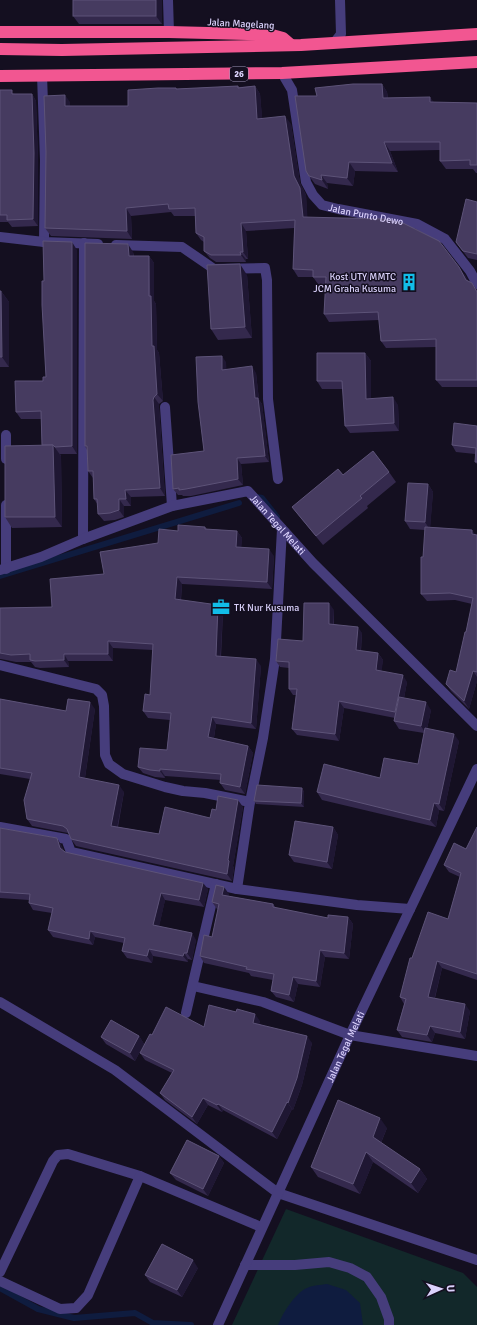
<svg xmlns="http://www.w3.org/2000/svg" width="477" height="1325" viewBox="0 0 477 1325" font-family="Signika,sans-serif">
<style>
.green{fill:#12282a}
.water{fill:#0f1c3f}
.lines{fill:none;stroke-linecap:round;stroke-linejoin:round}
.stream{stroke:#0f1c3f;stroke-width:6}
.minor{stroke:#463d7c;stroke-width:10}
.highway{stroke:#f25691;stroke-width:12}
.wall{fill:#34294d}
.shaded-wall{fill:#1f1733}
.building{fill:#463b60;stroke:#5d5378}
.labels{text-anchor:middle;stroke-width:3;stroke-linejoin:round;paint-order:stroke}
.shield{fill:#140f20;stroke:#9f98ba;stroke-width:1}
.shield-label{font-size:9px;font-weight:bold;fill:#dbd2fc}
.street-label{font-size:10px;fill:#dbd2fc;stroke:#140f20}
.poi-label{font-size:10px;fill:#dbd2fc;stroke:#140f20;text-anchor:end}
</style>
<rect width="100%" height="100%" fill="#140f20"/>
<!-- green -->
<polygon class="green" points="286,1209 463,1273 477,1287 477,1325 232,1325"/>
<!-- water -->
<path class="water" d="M 327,1284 L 346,1290 L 360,1303 L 363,1325 L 278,1325 C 283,1313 295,1293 307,1288 C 313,1285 321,1285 327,1284 Z"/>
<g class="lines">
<!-- stream -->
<g class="stream">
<polyline points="257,497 262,498 277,517"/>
<polyline points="0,576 239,503"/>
<polyline points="0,1288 38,1309 74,1318 135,1313 153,1323 191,1325"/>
</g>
<!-- minor -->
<g class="minor">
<polyline points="168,0 169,32"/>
<polyline points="334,43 341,34 340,0"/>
<path id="s1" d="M 282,73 L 292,90 L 306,182 L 313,195 L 322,205 L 338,209 L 417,224 L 445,239 L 470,271 L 477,284"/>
<polyline points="42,75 45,160 44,242"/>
<polyline points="0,237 44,242 98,244"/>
<polyline points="116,245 182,247 214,269 265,268 267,280 268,399 278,479"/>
<polyline points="165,407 172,506"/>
<polyline points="6,459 6,435"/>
<polyline points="83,539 84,243"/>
<polyline points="6,569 6,505"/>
<path id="s2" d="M 0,570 L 41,557 L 83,539 L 172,506 L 248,491 L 313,563 L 477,726"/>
<polyline points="0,665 96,689 102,695 104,706 105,755 109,764 123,774 165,787 183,791 205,793 250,802 237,889"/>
<polyline points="250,802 263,738 275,659 282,529"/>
<polyline points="0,827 66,839 71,852 237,889 357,905 410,909"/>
<polyline points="193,986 263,1002 350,1035 477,1056"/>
<polyline points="0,1002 115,1070 278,1193 477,1260"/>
<polyline points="186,1013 216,884"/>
<polyline points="245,1265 295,1265 329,1262 350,1268 367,1277 381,1297 389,1319 389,1325"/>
<polyline points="0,1272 53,1161 58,1155 68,1154 140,1176"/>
<polyline points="0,1281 60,1309 76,1308 88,1295 140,1176 261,1227"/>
<path id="s3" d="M 218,1325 L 350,1035 L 477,769"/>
</g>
<!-- highway -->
<g class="highway">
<polyline points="0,32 169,32 247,34 272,35 283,38 290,44"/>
<polyline points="0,49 62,50 301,45 477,34"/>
<polyline points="0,76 282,73 477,62"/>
</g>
</g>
<!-- wall -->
<g class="wall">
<polygon points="73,0 162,0 162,24 79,24 73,16"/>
<polygon points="382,84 387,92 388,98 434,102 477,103 477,173 476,173 473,169 446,169 440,161 440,150 390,151 398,172 355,171 353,186 327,183 328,189 315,184 309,176 317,96"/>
<polygon points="238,86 239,87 255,86 260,94 262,119 291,124 300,183 306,195 307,217 465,275 468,281 472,283 477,290 477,387 442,387 436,380 436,347 386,348 381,341 379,320 329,322 324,314 326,284 318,284 313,277 298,277 293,269 294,228 246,231 248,259 246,259 246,262 216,262 210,258 204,251 204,242 201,240 196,233 195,216 174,216 171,212 131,216 132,239 51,236 45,228 70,102 70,106 128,106 176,88 177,89"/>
<polygon points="0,90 15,94 32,94 36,101 38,160 38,226 12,227 8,222 0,222"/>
<polygon points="477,202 477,260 468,258 456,242"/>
<polygon points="77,250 77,454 60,454 61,456 62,527 12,528 5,517 42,445 41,419 21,419 16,412 46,377 44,281"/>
<polygon points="133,252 134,256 149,256 154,263 154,301 156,304 157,350 159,353 163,401 159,404 159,407 165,496 131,497 131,506 124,506 124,517 115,520 104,521 98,514 98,505 94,499 93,478 88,471 87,450 85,446"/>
<polygon points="247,275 252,338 218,340 211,329"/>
<polygon points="0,291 1,291 9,302 9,367 0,367"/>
<polygon points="365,353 371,361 371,398 398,405 399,431 350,433 345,426 343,389 322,389 317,381"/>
<polygon points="226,362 226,369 256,373 259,400 262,404 269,462 241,464 243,485 191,496 183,496 182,495 178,495 173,489 204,451"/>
<polygon points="477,426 477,464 475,462 475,454 456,452 452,445"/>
<polygon points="389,472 396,482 367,506 368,508 323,545 299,516 292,507 343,475"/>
<polygon points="428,484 433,492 430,527 472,530 475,535 477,535 477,681 469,709 451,691 446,684 456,672 466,632 472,604 455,600 427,601 421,594 425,530 410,529 405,521"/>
<polygon points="205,527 207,529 237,531 242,538 241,547 274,556 272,589 182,584 181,600 223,612 221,657 261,666 256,729 216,724 214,738 248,746 253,753 245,794 225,790 220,783 221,780 165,776 165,778 155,777 143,773 138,767 167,750 170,720 148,718 143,711 150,695 153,650 113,648 113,661 68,661 69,667 40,668 35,667 31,662 16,662 1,659 0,659 0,608 52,607 104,574 158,543 178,531"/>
<polygon points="334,610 334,624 362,633 361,651 378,653 383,660 381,671 407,682 404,698 431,710 427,729 459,741 444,811 439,810 436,827 322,800 317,792 380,778 418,764 424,733 399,729 394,721 395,718 344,708 339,741 297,735 292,729 296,695 293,695 289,689 289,668 280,667 276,661 303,641"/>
<polygon points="0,699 66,711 95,709 85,778 124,792 118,827 159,834 210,818 216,810 243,807 233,866 234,868 232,881 76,846 71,839 69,834 68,833 32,826 27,819 30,779 0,774"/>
<polygon points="302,788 304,792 304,807 256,804 254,801"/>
<polygon points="333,827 338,835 332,869 294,862 289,855"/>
<polygon points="477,827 477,980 442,968 435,998 470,1011 465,1039 435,1033 432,1042 402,1037 397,1030 404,1004 400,997 412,958 448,919 460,877 449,872 444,865 466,849"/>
<polygon points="0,828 57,838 61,845 64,851 65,852 208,889 204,907 165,900 159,926 196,940 192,960 188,959 188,962 153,956 152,963 127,958 122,951 124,943 95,937 93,945 53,937 48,930 52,913 33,910 29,903 29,900 0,898"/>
<polygon points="229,894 228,896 273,904 276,908 328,918 348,917 353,924 349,959 325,957 320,987 298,984 294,1002 276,997 271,991 273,980 251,976 249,973 204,963 200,956 212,937 218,909 217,909 212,902"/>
<polygon points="260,1021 259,1024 312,1043 302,1085 293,1110 292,1109 277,1139 223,1110 222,1112 208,1105 197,1124 165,1100 160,1093 172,1073 145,1060 140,1053 152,1035 204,1027"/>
<polygon points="139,1036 144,1044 135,1061 106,1044 101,1037"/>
<polygon points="387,1128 381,1143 420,1169 427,1179 418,1193 373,1162 360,1194 318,1177 311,1167"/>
<polygon points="219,1156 224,1163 208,1196 176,1180 170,1173"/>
<polygon points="198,1268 182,1297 150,1282 145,1275"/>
</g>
<!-- shaded-wall -->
<g class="shaded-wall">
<polygon points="156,0 162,0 162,24 156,16"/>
<polygon points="382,84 387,92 389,107 383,98"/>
<polygon points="255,86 260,94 263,126 257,119"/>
<polygon points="32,94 36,101 38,160 38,226 33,219"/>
<polygon points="65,95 70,102 70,113 65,106"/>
<polygon points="430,97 436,105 430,102"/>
<polygon points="285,116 291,124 300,183 306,195 308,224 303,217 294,176"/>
<polygon points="384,142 390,151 398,172 392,163"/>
<polygon points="349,162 355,171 353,186 347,178"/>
<polygon points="321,175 327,183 328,189 322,180"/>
<polygon points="126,208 131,216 132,239 127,231"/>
<polygon points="241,223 246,231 248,259 243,252"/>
<polygon points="72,242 77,250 77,454 72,446"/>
<polygon points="128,244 133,252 134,263 129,256"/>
<polygon points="240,252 246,259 246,262 241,255"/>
<polygon points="149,256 154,263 154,301 156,304 157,350 159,353 163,401 157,394 152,346"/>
<polygon points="240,264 247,275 252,338 245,327"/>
<polygon points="459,267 465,275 472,287 466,280"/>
<polygon points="1,291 9,302 9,367 2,357"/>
<polygon points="365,353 371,361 371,406 366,399"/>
<polygon points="222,356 226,362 227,376 222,370"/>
<polygon points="252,366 256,373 259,400 262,404 269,462 265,456 255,398"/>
<polygon points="154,397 159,404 159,407 165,496 160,488 153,400"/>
<polygon points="393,397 398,405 399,431 394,423"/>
<polygon points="53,445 61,456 62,527 55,517"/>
<polygon points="237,458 241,464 243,485 238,479"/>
<polygon points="428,484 433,492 430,530 425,522"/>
<polygon points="125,490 131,497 131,506 126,499"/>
<polygon points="119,499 124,506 124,517 119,510"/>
<polygon points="472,530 477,537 472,534"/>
<polygon points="237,531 242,538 241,554 236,547"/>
<polygon points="269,549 274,556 272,589 267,582"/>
<polygon points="177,577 182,584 180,606 175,599"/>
<polygon points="329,603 334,610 333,630 329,624"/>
<polygon points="218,605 223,612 220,663 216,656"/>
<polygon points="358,627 362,633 360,657 356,650"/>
<polygon points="108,641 113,648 113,661 108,654"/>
<polygon points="378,653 383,660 381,677 376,670"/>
<polygon points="64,654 68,661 69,667 64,660"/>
<polygon points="256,659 261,666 256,729 251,723"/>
<polygon points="473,671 477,677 477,681 469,709 464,701"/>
<polygon points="403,675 407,682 400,719 395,712"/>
<polygon points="339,701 344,708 339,741 335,734"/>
<polygon points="90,702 95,709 84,784 79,777"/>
<polygon points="426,702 431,710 426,734 421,726"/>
<polygon points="212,717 216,724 213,743 208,737"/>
<polygon points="454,734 459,741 444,811 439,804"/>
<polygon points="248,746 253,753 245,794 240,787"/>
<polygon points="160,769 165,776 165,778 160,771"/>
<polygon points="119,785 124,792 116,833 111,826"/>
<polygon points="302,788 304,792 304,807 301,803"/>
<polygon points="238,800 243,807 233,866 234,868 232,881 227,874 228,860"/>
<polygon points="434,803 439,810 436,827 430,820"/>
<polygon points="333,827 338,835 332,869 327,862"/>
<polygon points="57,838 61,845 65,855 60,848"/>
<polygon points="203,883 208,889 204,907 199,900"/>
<polygon points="224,887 229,894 227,901 222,895"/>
<polygon points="161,893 165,900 158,932 153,925"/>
<polygon points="348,917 353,924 349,959 344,953"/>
<polygon points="90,931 95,937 93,945 89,939"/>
<polygon points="192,933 196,940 192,960 187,953"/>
<polygon points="149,949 153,956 152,963 147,956"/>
<polygon points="320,950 325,957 320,987 316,981"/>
<polygon points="184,953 188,959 188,962 183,956"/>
<polygon points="437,961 442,968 433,1004 428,997"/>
<polygon points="293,977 298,984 294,1002 289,995"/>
<polygon points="465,1004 470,1011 465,1039 460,1032"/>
<polygon points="255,1014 260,1021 258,1030 253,1023"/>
<polygon points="430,1026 435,1033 432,1042 427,1035"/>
<polygon points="139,1036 144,1044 135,1061 130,1053"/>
<polygon points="307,1036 312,1043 302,1085 293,1110 288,1103"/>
<polygon points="203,1098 208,1105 197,1124 192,1117"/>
<polygon points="287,1102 292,1109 277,1139 272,1132"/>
<polygon points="218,1104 223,1110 222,1112 217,1105"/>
<polygon points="380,1118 387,1128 379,1147 373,1137"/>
<polygon points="366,1152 373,1162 360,1194 353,1184"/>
<polygon points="219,1156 224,1163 208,1196 203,1189"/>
<polygon points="420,1169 427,1179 418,1193 411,1183"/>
<polygon points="193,1260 198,1268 182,1297 177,1290"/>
</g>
<!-- building -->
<g class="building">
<rect x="73" y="0" width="83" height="16"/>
<polygon points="353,84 382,84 383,98 430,97 430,102 477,103 477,165 470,165 470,160 440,161 440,142 384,142 392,163 349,162 347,178 321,175 322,180 309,176 306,171 295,96 317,96 315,88"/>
<polygon points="238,86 238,88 255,86 257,119 285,116 294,176 300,188 303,217 384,219 403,223 439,241 459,267 466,280 472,283 477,292 477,380 436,380 436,339 381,341 378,312 324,314 326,277 313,277 313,270 293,269 295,220 241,223 243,252 240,252 241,255 211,255 204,251 204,237 196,233 195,208 169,209 168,204 126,208 127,231 45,228 46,152 44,96 65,95 65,106 128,106 128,90 158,88 176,88 176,89"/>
<polygon points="0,90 12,90 12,94 32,94 34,153 33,219 7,220 7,215 0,215"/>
<polygon points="466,199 477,202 477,254 463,251 456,242"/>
<polygon points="43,241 72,242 72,446 55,447 53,445 42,445 41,411 16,412 15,381 43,381 43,377 46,377 42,305 42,281 44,281"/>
<polygon points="85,243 128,244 129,256 149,256 149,296 151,296 152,346 154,346 157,394 154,397 153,400 160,488 125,490 126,499 119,499 119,510 110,513 98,514 97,499 94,499 93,471 88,471 87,446 85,446"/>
<polygon points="240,264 245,327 211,329 207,265"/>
<polygon points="0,291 1,291 2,357 0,357"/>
<polygon points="317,353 365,353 366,399 393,397 394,423 345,426 342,381 317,381"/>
<polygon points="222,356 222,370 252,366 255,398 258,398 265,456 237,458 238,479 186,489 179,490 179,488 173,489 171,455 204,451 198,402 196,357"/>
<polygon points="454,423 477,426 477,462 475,462 476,448 452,445"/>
<polygon points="53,445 55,517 5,517 5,446"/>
<polygon points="373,451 389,472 360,496 362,498 316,536 292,507 338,469 343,475"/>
<polygon points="408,483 428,484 425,522 405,521"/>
<polygon points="178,525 205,527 205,529 237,531 236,547 269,549 267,582 177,577 175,599 218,605 216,656 256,659 251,723 212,717 208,737 248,746 240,787 220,783 221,774 160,769 160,771 150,770 138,767 140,748 167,750 171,713 143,711 145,694 150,695 153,644 108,641 108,654 64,654 64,660 35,661 30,660 30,654 11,655 0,653 0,608 52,607 50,579 104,574 100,552 158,543 159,529 178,531"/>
<polygon points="425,527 472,530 472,534 477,535 477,672 473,671 464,701 446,684 450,670 456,672 465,632 466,632 473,598 450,593 421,594 421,557 423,557"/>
<polygon points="304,603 329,603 329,624 358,627 356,650 378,653 376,670 403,675 395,712 339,701 335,734 292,729 297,689 289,689 289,662 276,661 278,639 303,641"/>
<polygon points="399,697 426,702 421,726 394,721"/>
<polygon points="0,699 66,711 68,699 90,702 79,777 119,785 111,826 159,834 165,807 210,818 212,809 216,810 218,796 238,800 228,860 229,861 227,874 71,839 67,829 63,826 27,819 24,800 32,773 0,768"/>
<polygon points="425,728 454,734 439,804 434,803 430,820 317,792 324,764 380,778 384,758 418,764"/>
<polygon points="257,785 302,788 301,803 254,801"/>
<polygon points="295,821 333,827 327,862 289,855"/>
<polygon points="477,827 477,974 437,961 428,997 465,1004 460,1032 430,1026 427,1035 397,1030 406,999 400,997 410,958 412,958 428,912 448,919 461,873 444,865 454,843 466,849"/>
<polygon points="0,828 57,838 60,848 65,852 203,883 199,900 161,893 153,925 192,933 187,953 184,953 183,956 149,949 147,956 122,951 125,938 90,931 89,939 48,930 53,908 29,903 30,894 0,892"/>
<polygon points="216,885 224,887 222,895 273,904 273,907 328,918 328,915 348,917 344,953 320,950 316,981 293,977 289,995 271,991 274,974 246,969 247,967 200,956 204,935 212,937 219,904 212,902"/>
<polygon points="209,1005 236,1012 237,1009 255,1014 253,1023 307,1036 297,1078 288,1103 287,1102 272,1132 218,1104 217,1105 203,1098 192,1117 160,1093 174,1070 140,1053 150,1034 152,1035 166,1007 204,1027"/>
<polygon points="111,1020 139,1036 130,1053 101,1037"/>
<polygon points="338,1100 380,1118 373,1137 420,1169 411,1183 366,1152 353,1184 311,1167"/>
<polygon points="187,1140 219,1156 203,1189 170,1173"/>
<polygon points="162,1244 193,1260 177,1290 145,1275"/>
</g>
<!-- icons -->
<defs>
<g id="building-bare" transform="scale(1.38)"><path d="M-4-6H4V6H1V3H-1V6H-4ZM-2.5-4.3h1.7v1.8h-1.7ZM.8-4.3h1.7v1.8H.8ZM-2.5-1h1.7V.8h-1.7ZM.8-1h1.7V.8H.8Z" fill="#12bde8" stroke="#140f20" stroke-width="2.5" paint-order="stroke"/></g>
<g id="office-bare" transform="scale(1.38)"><path d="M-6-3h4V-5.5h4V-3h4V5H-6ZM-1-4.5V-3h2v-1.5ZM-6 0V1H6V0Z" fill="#12bde8" stroke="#140f20" stroke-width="2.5" paint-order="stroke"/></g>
</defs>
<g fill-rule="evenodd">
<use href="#building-bare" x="409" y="282"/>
<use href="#office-bare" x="221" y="607"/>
</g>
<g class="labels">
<!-- shield labels -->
<rect class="shield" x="230" y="67" width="18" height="14" rx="3"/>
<g class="shield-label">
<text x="239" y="77">26</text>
</g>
<!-- street labels -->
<g class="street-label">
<text transform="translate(241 23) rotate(3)" y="4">Jalan Magelang</text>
<text dy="4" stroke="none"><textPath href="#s1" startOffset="186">Jalan Punto Dewo</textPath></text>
<text dy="4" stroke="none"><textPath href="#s2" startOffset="306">Jalan Tegal Melati</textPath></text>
<text dy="4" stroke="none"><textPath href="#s3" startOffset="306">Jalan Tegal Melati</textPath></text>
</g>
<!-- poi labels -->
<g class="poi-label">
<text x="396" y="280">Kost UTY MMTC<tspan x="396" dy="12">JCM Graha Kusuma</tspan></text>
<text x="234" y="611" text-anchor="start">TK Nur Kusuma</text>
</g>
</g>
<!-- north arrow -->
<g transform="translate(441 1289) rotate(87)" stroke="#140f20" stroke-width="3" paint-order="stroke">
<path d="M0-3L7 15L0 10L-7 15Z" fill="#dbd2fc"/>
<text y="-6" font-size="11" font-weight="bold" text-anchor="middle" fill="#dbd2fc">U</text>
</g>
</svg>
